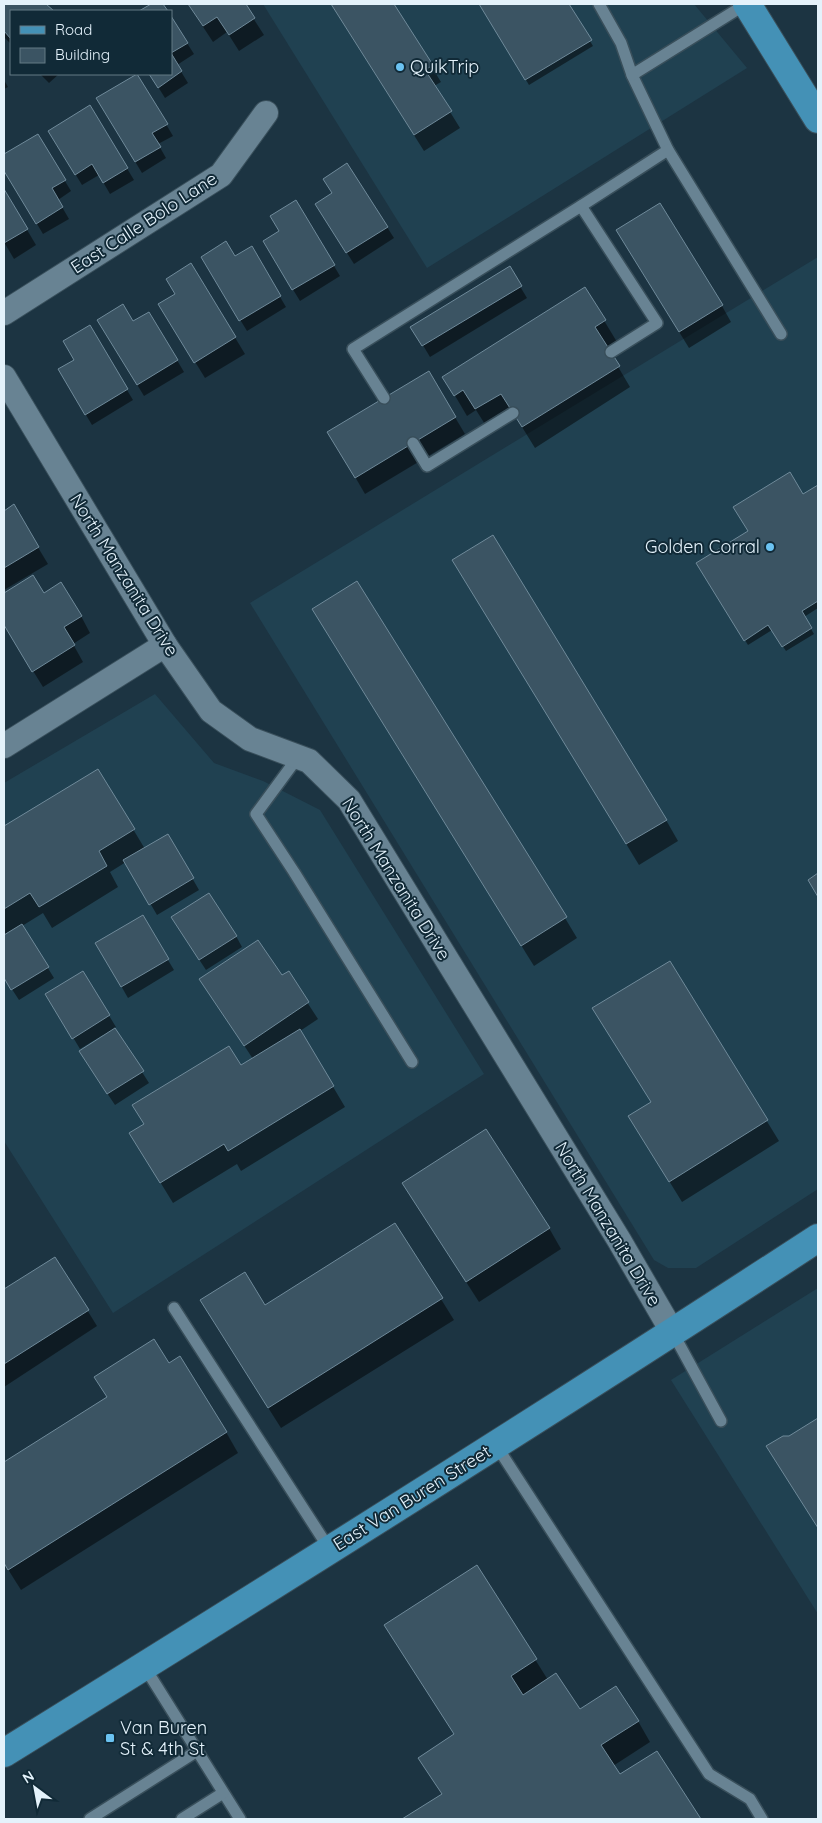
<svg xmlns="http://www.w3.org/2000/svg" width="822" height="1823" viewBox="0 0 822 1823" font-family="Quicksand,sans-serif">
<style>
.built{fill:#204151}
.shadow{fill:#0007}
.building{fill:#3b5463;stroke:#6f8a9a}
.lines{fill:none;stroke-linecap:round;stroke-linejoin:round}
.lane-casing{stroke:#394f5b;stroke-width:14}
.street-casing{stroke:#394f5b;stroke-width:26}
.primary-casing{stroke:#394f5b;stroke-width:30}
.lane{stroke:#688393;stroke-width:11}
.street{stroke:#688393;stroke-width:24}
.primary{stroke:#4491b6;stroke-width:28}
.poi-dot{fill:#6bc3f2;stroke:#112a37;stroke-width:2}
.labels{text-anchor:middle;stroke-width:4;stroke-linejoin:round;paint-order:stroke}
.poi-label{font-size:18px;fill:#e4f2fb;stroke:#112a37;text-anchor:start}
.street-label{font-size:18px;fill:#e4f2fb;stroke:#112a37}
</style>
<rect width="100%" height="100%" fill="#1c3442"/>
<!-- built -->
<g class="built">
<polygon points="263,4 694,4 747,68 427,268"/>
<polygon points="818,257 818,1189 696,1268 668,1268 654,1260 250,603"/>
<polygon points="155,694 214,763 263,781 320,810 484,1074 113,1313 4,1141 4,783"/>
<polygon points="818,1288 818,1614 671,1380"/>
</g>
<!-- shadow -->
<g class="shadow">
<polygon points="4,4 45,4 52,11 11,11 11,44 4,37"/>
<polygon points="188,4 244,4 264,35 239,51 227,32 213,42"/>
<polygon points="331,4 385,4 386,5 393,4 441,82 434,86 460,128 424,151"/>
<polygon points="480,4 568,4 593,46 529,85"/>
<polygon points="171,18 194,54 177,65 188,83 165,98 150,74 171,74"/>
<polygon points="40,74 59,74 49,83"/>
<polygon points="137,75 173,136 158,144 166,158 142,173 104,110"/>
<polygon points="4,80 8,87 4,89"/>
<polygon points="90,107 134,180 110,194 99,175 82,185 49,131"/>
<polygon points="37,135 71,191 58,200 69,219 43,234 4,169 4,156"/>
<polygon points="4,191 36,245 14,259 4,242"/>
<polygon points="296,202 340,276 300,301 264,242 281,232"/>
<polygon points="323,215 387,227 394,238 354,264"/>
<polygon points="627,247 722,306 731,322 689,348"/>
<polygon points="251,248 286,307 247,331 202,257 234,258"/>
<polygon points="191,265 245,354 205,378 170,321 177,295"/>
<polygon points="509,268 527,298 430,357 412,327"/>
<polygon points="585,289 617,342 607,348 630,387 535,448 514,414 488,429 476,410 467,416 444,377"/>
<polygon points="149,313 184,372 144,396 105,332 133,323"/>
<polygon points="89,327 133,400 92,425 59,370 76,360"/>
<polygon points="428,372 465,434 365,494 329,432"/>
<polygon points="818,486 818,608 804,617 814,634 786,651 772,630 748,645 698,563"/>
<polygon points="13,506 48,564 4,590 4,512"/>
<polygon points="32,577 43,595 81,616 90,633 73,644 83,662 43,687 4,624 4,594"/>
<polygon points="466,581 666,820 678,841 639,865"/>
<polygon points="325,630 565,918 577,938 534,966"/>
<polygon points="98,771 145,849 168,836 199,890 157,915 126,862 110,872 118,887 52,928 43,913 22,926 54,978 19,1000 4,977 4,828"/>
<polygon points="142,917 174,970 128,998 97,944"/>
<polygon points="179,929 236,936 242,947 206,970"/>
<polygon points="669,962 779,1141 682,1202 642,1137 652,1103"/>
<polygon points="83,973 116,1027 114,1028 149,1083 115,1105 87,1063 104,1037 103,1035 80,1049 47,994"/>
<polygon points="288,973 318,1019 300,1031 345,1107 241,1171 237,1164 173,1203 143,1154 240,1067 253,1059 201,980 282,977"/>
<polygon points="416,1204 549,1228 561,1249 479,1302"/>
<polygon points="395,1225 454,1320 281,1428 213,1321 265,1306"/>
<polygon points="55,1258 97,1326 4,1387 4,1291"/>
<polygon points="169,1365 226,1432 238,1453 21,1590 4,1563 4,1463 108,1398"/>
<polygon points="818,1419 818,1527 777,1463 789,1438"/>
<polygon points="477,1567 548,1680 579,1711 638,1721 650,1742 613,1766 620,1776 656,1753 699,1819 404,1819 442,1795 420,1758 455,1735 386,1625"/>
</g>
<!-- building -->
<g class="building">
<polygon points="4,4 46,4 54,11 11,11 11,39 4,31"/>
<polygon points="151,4 163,4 168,11 139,11"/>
<polygon points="188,4 246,4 255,18 229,35 217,17 203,26"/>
<polygon points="331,4 394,4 433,65 425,70 452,111 414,135"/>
<polygon points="479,4 569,4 592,40 525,80"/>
<polygon points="171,16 188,43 171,53 182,71 158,88 149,74 171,74"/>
<polygon points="137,74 168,124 152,133 161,147 135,162 96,98"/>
<polygon points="90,105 128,168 103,183 92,164 75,175 48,131"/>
<polygon points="38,134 66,180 52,188 63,207 36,224 4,171 4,154"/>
<polygon points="347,163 388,227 346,253 315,204 332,193 323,179"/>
<polygon points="4,189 28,229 4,243"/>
<polygon points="296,200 335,265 292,290 263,241 279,231 270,216"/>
<polygon points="660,203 723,305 679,332 616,230"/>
<polygon points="226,241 235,256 252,246 281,296 239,321 201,257"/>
<polygon points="191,263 236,337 194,363 158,304 175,294 166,279"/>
<polygon points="510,266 522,286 422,346 410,327"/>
<polygon points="585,287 606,320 595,327 620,366 522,427 501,394 475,409 463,390 454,396 442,377"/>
<polygon points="123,304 133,321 149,312 178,360 137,385 97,320"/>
<polygon points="90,325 128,389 85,415 58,369 74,360 63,341"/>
<polygon points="429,371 456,417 355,478 327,432"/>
<polygon points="790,472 803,494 818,485 818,601 802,611 812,628 782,647 768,625 744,641 696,563 748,531 733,507"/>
<polygon points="14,504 39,547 4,568 4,511"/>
<polygon points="493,535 667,820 626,844 452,560"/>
<polygon points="33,575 44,593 61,582 82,616 64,627 75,645 32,672 4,625 4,593"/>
<polygon points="357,581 567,917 521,946 312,609"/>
<polygon points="98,769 135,829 99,851 107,866 39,907 30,893 4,909 4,826"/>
<polygon points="168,834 194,878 149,905 123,860"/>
<polygon points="818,873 818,897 808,880"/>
<polygon points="209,893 237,936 199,960 171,917"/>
<polygon points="143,915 169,959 121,987 95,943"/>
<polygon points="22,924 49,967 11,990 4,978 4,935"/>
<polygon points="258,940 282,975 289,971 309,1002 244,1046 199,979"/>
<polygon points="670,961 768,1120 669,1182 628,1116 651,1102 592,1008"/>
<polygon points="83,971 110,1015 72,1039 45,994"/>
<polygon points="115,1028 144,1071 107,1094 79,1051"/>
<polygon points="300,1029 334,1086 228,1151 224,1144 160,1183 129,1133 144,1124 132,1105 229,1046 241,1065"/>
<polygon points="486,1129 550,1228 466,1282 402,1183"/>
<polygon points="395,1223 443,1298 268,1408 200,1300 245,1272 265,1305"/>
<polygon points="55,1257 89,1310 4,1364 4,1289"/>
<polygon points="154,1339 169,1363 180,1356 227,1432 8,1570 4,1563 4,1462 107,1397 94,1377"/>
<polygon points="818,1418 818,1528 766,1446 783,1436 789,1436"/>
<polygon points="477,1565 537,1659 511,1676 523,1695 556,1673 580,1709 616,1686 639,1721 601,1745 620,1774 657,1751 701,1819 402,1819 442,1794 418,1758 454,1734 384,1625"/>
</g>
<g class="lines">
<!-- lane casing -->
<g class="lane-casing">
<g id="lane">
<polyline points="599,4 621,43 632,75 668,150 781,334"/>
<polyline points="632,75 746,4"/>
<polyline points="581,206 657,323 611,352"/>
<polyline points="384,398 353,349 581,206 668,150"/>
<polyline points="413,443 427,466 513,413"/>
<polyline points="298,757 256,814 294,872 412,1062"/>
<polyline points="174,1308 330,1550"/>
<polyline points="673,1333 721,1421"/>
<polyline points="496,1445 709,1774 750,1799 762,1819"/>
<polyline points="144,1666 240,1819"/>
<polyline points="90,1819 197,1751"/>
<polyline points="182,1819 223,1793"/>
</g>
</g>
<!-- street casing -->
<g class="street-casing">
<g id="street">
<polyline points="4,313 221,175 266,113"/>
<polyline points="4,377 165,645 211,711 250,739 309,761 349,800 619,1240 673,1333"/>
<polyline points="4,746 165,645"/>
</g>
</g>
<!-- primary casing -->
<g class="primary-casing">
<g id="primary">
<polyline points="747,4 818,119"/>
<path d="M 4,1753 C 277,1584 549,1413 818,1238"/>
</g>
</g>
<!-- lane -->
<use href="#lane" class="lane"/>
<!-- street -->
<use href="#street" class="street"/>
<!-- primary -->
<use href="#primary" class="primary"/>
</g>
<!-- markers -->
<g class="poi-dot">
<circle cx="400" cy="67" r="5"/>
<circle cx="770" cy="547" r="5"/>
<rect x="105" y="1733" width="10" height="10" rx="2.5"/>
</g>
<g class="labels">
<!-- poi labels -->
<g class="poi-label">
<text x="410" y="73">QuikTrip</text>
<text x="760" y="553" text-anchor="end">Golden Corral</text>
<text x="120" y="1734">Van Buren<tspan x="120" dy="21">St &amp; 4th St</tspan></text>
</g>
<!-- street labels -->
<g class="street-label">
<text transform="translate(144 223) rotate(-33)" y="6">East Calle Bolo Lane</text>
<text transform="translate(124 575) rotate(58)" y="6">North Manzanita Drive</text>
<text transform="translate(396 879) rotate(58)" y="6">North Manzanita Drive</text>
<text transform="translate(608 1224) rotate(59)" y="6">North Manzanita Drive</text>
<text transform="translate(412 1498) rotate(-32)" y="6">East Van Buren Street</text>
</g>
</g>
<!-- border -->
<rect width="822" height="1823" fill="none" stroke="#e4f2fb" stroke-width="10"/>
<!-- legend -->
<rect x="10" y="10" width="162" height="65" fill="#112a37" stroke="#657a85"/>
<rect x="20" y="26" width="25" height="8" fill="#4491b6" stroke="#657a85"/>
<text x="55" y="35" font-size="15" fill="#e4f2fb">Road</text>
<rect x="20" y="48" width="25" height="15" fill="#3b5463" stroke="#657a85"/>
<text x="55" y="60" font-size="15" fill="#e4f2fb">Building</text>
<!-- north arrow -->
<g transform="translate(35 1788) rotate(328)" stroke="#112a37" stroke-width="4" paint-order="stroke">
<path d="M0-4L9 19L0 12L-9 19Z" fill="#e4f2fb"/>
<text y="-8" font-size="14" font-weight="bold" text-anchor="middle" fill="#e4f2fb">N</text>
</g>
</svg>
